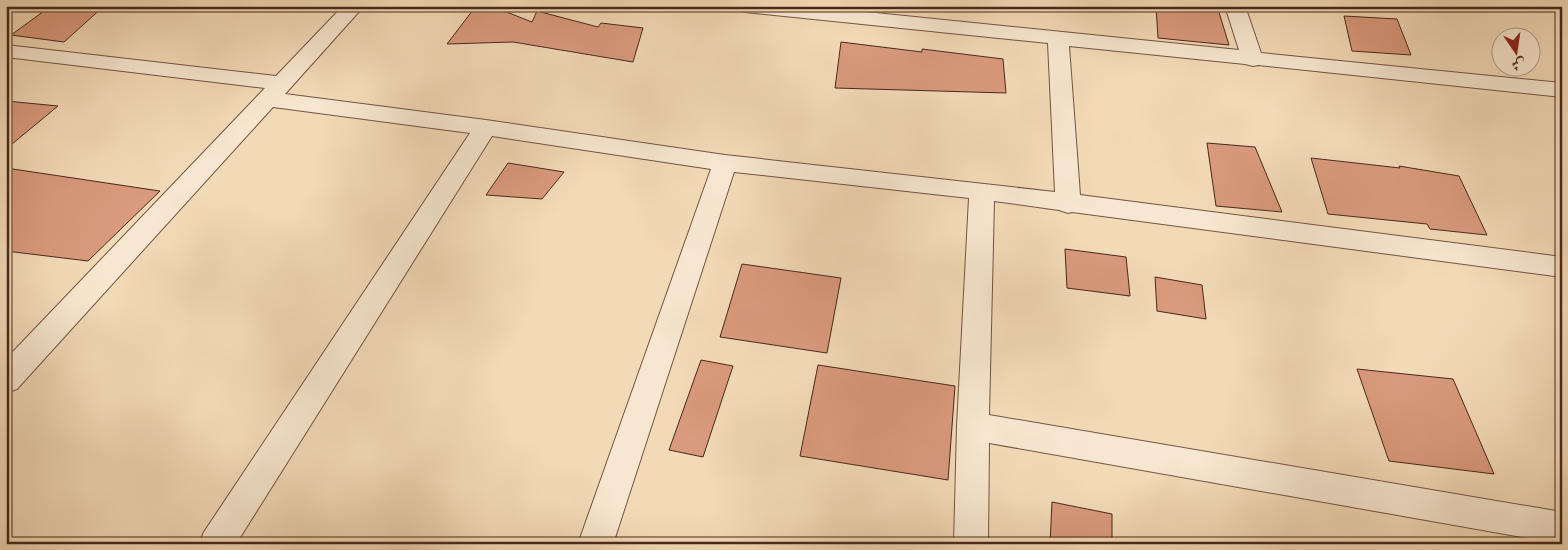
<svg xmlns="http://www.w3.org/2000/svg" width="1568" height="550" viewBox="0 0 1568 550" font-family="'EB Garamond',Amiri,serif">
<style>
.building{fill:#da9a7d;stroke:#48281b}
.lines{fill:none;stroke-linecap:round;stroke-linejoin:round}
.minor-casing{stroke:#735442;stroke-width:2}
.minor{fill:#f7e7d0;fill-rule:evenodd}
</style>
<rect width="100%" height="100%" fill="#f3dab7"/>
<filter id="stains"><feTurbulence type="fractalNoise" baseFrequency=".004" numOctaves="4"/><feColorMatrix values="0 0 0 0 .2 0 0 0 0 .09 0 0 0 0 .02 0 0 0 .5 -.17"/></filter>
<radialGradient id="worn" r=".72"><stop offset=".6" stop-color="#630" stop-opacity="0"/><stop offset="1" stop-color="#630" stop-opacity=".3"/></radialGradient>
<!-- building -->
<g class="building">
<polygon points="51,6 104,6 64,42 11,35"/>
<polygon points="476,6 491,6 532,22 537,11 598,27 601,23 643,28 633,62 513,42 447,44"/>
<polygon points="1156,6 1217,6 1229,45 1158,38"/>
<polygon points="1344,16 1397,19 1411,55 1352,51"/>
<polygon points="841,42 922,52 922,49 1003,59 1006,93 835,88"/>
<polygon points="6,101 58,106 6,149"/>
<polygon points="1207,143 1255,147 1282,212 1216,206"/>
<polygon points="1311,158 1400,168 1399,166 1459,176 1487,235 1430,229 1427,224 1328,214"/>
<polygon points="508,163 564,172 542,199 486,195"/>
<polygon points="6,168 160,191 88,261 6,251"/>
<polygon points="1065,249 1126,257 1130,296 1067,288"/>
<polygon points="742,264 841,278 827,353 720,337"/>
<polygon points="1155,277 1202,285 1206,319 1157,311"/>
<polygon points="701,360 733,366 703,457 669,450"/>
<polygon points="818,365 955,386 948,480 800,456"/>
<polygon points="1357,369 1453,379 1494,474 1389,461"/>
<polygon points="1052,502 1112,514 1112,544 1050,544"/>
</g>
<g class="lines">
<!-- minor casing -->
<g class="minor-casing">
<polygon id="minor" points="343,6 364,6 285,94 486,120 725,155 1055,192 1048,43 745,12 738,10 735,6 807,6 1239,50 1225,6 1245,6 1261,53 1562,83 1562,97 1258,65 1253,66 1245,64 1069,46 1080,195 1562,257 1562,277 1072,212 1068,213 1059,210 994,201 989,415 1562,512 1562,544 989,443 988,544 954,544 957,426 969,198 734,172 613,544 578,544 711,169 492,136 236,544 199,544 204,532 470,133 273,107 17,389 6,393 6,359 265,88 6,57 6,45 276,76"/>
</g>
<!-- minor -->
<use href="#minor" class="minor"/>
</g>
<!-- margin -->
<rect width="1568" height="550" fill="none" stroke="#f3dab7" stroke-width="25"/>
<rect x="8" y="8" width="1553" height="535" fill="none" stroke="#48281b" stroke-width="2.5"/>
<rect x="12" y="12" width="1543" height="525" fill="none" stroke="#48281b"/>
<!-- north arrow -->
<g transform="translate(1516 52) rotate(167)"><circle r="24" fill="#f7e7d0" stroke="#b19b88"/>
<path d="M0-4L9 19L0 12L-9 19Z" fill="#8f2418"/>
<text y="-8" font-size="14" font-weight="bold" text-anchor="middle" fill="#48281b">ش</text>
</g>
<rect width="100%" height="100%" filter="url(#stains)"/>
<rect width="100%" height="100%" fill="url(#worn)"/>
</svg>
